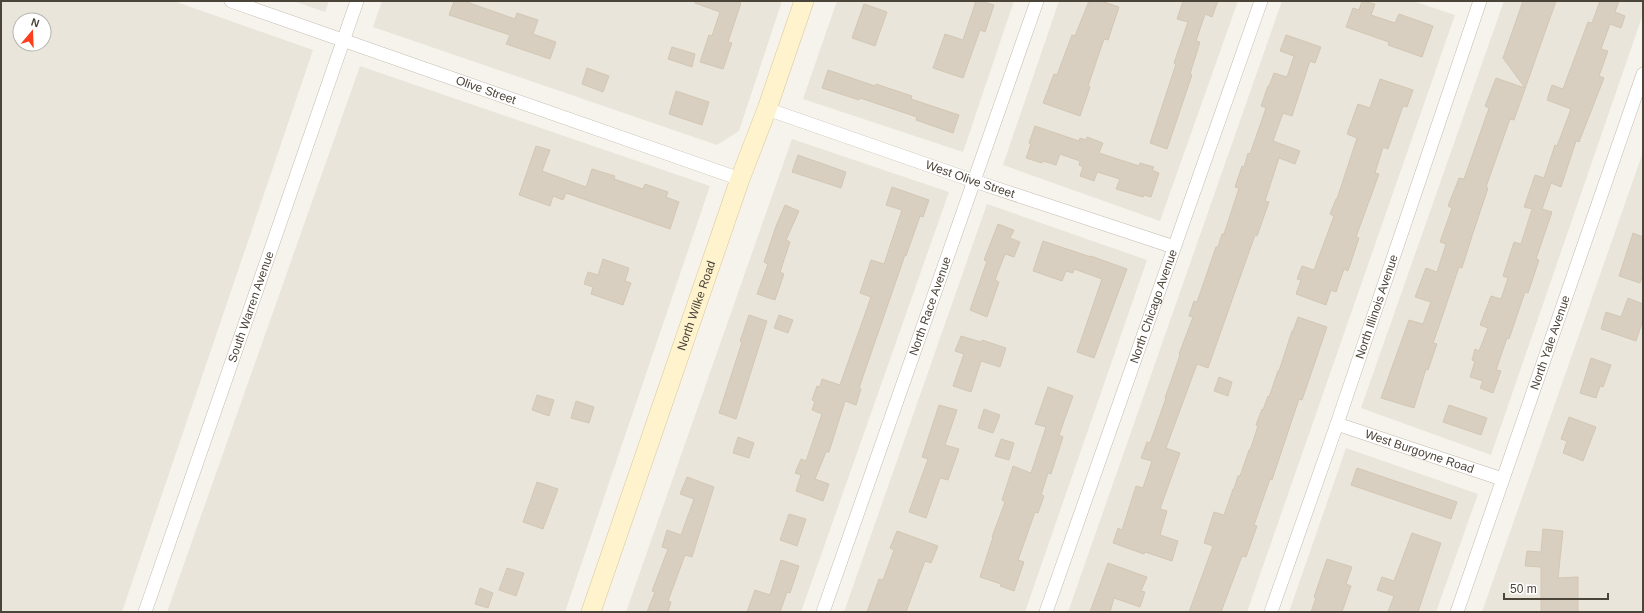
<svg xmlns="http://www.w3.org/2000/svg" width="1644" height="613" viewBox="0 0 1644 613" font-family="Helvetica,sans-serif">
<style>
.residential{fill:#eae5da;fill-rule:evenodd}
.building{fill:#d8cfc1;stroke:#d3c7b4}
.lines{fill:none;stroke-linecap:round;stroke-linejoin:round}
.street-casing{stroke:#c2bbae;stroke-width:14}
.secondary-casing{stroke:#d6c79b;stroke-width:20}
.street{stroke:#fff;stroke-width:13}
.secondary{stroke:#fff3cd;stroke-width:19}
.labels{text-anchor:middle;stroke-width:4;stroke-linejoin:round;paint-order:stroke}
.street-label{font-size:12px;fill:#4b4439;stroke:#fff}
</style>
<rect width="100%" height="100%" fill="#f6f3ec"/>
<!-- residential -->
<g class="residential">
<path d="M 1,1 L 174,1 L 313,50 L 122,612 L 1,612 ZM 20,20 L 44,20 L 44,44 L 20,44 Z"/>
<polygon points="293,1 329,1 325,12"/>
<polygon points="382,1 782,1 739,131 717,145 373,27"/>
<polygon points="837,1 1014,1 963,152 803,99"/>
<polygon points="1059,1 1238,1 1160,221 1003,165"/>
<polygon points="1282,1 1413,1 1455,15 1247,612 1068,612"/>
<polygon points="1504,1 1643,1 1643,14 1491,455 1361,408"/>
<polygon points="360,66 710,186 565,612 167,612"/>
<polygon points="792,139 949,192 801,612 626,612"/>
<polygon points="1643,152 1643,612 1482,612"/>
<polygon points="987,204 1147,260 1025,612 844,612"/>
<polygon points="1346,448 1478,494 1436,612 1289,612"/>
</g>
<!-- building -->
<g class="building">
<polygon points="454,1 464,1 515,19 517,13 538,20 533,34 556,42 550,59 506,44 510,35 449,15"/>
<polygon points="695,1 734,1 741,3 728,42 732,43 723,69 700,62 709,35 712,36 720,12 695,3"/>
<polygon points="976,1 981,1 994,5 985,32 980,30 963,78 933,68 945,34 963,40"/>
<polygon points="1089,1 1101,1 1119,7 1108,40 1104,39 1088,86 1090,87 1080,116 1043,103 1054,74 1057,75 1072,35 1075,36"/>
<polygon points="1183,1 1218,1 1212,17 1205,14 1196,41 1200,42 1190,74 1192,75 1167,149 1150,143 1176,64 1174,63 1188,22 1177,19"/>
<polygon points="1362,1 1375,4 1371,15 1395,23 1399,14 1433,26 1422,57 1388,45 1389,42 1346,27 1353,8 1359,10"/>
<polygon points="1523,1 1556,1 1514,120 1510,119 1486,187 1488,188 1472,236 1462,268 1459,267 1438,329 1433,343 1437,344 1428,370 1426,369 1414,408 1381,398 1409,320 1423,324 1431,302 1415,297 1426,268 1437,272 1446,244 1440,242 1452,208 1448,206 1459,178 1464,179 1489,108 1485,106 1496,78 1525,88 1503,58"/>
<polygon points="1600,1 1619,1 1615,12 1625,16 1621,28 1610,24 1601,49 1608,51 1599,76 1604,78 1579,142 1576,141 1561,187 1551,183 1542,209 1552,212 1536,259 1539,260 1528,293 1525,292 1509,339 1507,338 1496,370 1501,371 1493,393 1480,388 1483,381 1470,377 1475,361 1472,360 1475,349 1479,351 1488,328 1480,325 1491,296 1501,299 1508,278 1503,276 1514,242 1521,244 1532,209 1524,207 1535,175 1544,178 1555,145 1557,146 1571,109 1547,100 1552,85 1563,89 1588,22 1592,23"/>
<polygon points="864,4 887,12 875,46 852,38"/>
<polygon points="1286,35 1321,47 1315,63 1310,61 1292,116 1283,113 1273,141 1300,151 1295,164 1279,158 1265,201 1269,202 1257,236 1255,235 1208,368 1197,364 1166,448 1180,453 1160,509 1167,511 1160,535 1178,541 1172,561 1145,552 1144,554 1113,543 1118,528 1122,530 1136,486 1143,488 1152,461 1141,458 1147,442 1150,443 1166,398 1165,398 1180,355 1179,354 1193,317 1189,316 1194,301 1197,302 1216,247 1218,247 1222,234 1224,234 1239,188 1235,187 1242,166 1244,167 1248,153 1250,154 1266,108 1261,106 1268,86 1269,86 1274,73 1287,77 1294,56 1280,51"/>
<polygon points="672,47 695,54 692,67 668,59"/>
<polygon points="587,68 609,76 603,92 582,84"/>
<polygon points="828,70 875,86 876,84 912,96 911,99 959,115 953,133 916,120 917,117 860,98 859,100 822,88"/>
<polygon points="1380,79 1413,90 1407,107 1403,106 1388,149 1383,147 1375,173 1379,174 1356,237 1359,238 1348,271 1344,269 1336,292 1331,290 1326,305 1296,294 1301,280 1297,279 1302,266 1314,270 1334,216 1330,214 1336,199 1337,199 1357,138 1347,134 1358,104 1370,108"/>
<polygon points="676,91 709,102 702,125 669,114"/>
<polygon points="1035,126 1079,141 1080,138 1086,140 1087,137 1103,143 1099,153 1139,166 1140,163 1154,167 1152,170 1159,173 1151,197 1144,195 1143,197 1116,189 1120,179 1097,172 1094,181 1080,176 1083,167 1079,165 1080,161 1060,154 1056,165 1043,161 1042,163 1026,158 1031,144 1029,143"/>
<polygon points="536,146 550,150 542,171 586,187 592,169 615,176 614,179 643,189 645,184 668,192 666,197 679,202 670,229 566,193 563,200 553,196 550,206 519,195"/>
<polygon points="798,155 846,172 841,188 792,172"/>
<polygon points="892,187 929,200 923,217 920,216 906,256 905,255 859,388 861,389 856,405 845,401 829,452 826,452 815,479 829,484 823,501 796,491 801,475 795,473 801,459 806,461 822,414 812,410 815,401 812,400 817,386 820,387 822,379 840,385 871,297 860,293 871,260 884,264 902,210 886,205"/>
<polygon points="785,205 799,211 786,240 790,242 780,272 784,274 775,300 757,294 768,264 764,262 776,226"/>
<polygon points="998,224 1014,230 1010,238 1020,242 1014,257 1005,254 995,280 999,282 987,317 970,310 987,261 984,260"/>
<polygon points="1633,233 1643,237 1643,275 1640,283 1619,276"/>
<polygon points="1043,241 1091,257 1091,256 1127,269 1094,358 1077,352 1102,279 1074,269 1073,273 1066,271 1062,281 1033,271"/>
<polygon points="603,259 629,268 625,281 631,283 623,305 591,294 593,287 584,284 588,272 598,275"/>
<polygon points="1628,298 1643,304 1643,320 1636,341 1601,329 1606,312 1621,317"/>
<polygon points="749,315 767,321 736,419 719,413 742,342 740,341"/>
<polygon points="779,315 793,320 788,333 774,328"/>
<polygon points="1298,317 1327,327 1302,400 1299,399 1272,480 1270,479 1254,525 1257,526 1246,557 1242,556 1221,612 1189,612 1213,546 1204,543 1214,512 1224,515 1233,489 1234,489 1238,476 1240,476 1249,450 1250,450 1258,426 1256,425 1262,409 1263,410 1268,396 1269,397 1278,371 1279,371 1292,331 1293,331"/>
<polygon points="961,336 981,342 982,340 1006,348 1000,367 981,361 971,392 953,386 964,354 955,351"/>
<polygon points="1591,358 1611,365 1603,387 1600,386 1596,398 1580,393"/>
<polygon points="1219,377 1232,382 1228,396 1214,391"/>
<polygon points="1048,387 1073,396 1059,435 1063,437 1051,474 1048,473 1041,495 1044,496 1038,513 1035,512 1018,560 1024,562 1014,591 1000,586 1001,584 980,577 993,537 992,537 1005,502 1002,500 1013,466 1031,473 1046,427 1035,424"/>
<polygon points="537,395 554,400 549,416 532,410"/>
<polygon points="576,401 594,407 589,423 571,418"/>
<polygon points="939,405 957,410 945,445 959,449 948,480 940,478 926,518 909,512 928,459 922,457"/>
<polygon points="1449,405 1487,418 1481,435 1443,422"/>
<polygon points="984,409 1000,415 993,433 978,428"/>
<polygon points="1569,417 1596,427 1583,461 1563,453 1567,441 1561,439"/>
<polygon points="738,437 754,443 749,458 733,453"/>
<polygon points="1001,439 1014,443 1009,460 995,456"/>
<polygon points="1357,468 1457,502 1451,519 1351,485"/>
<polygon points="687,477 714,487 692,557 685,555 668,601 671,602 668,612 647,612 655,592 652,591 668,549 662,547 667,530 681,535 694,499 680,494"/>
<polygon points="537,482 558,489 543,529 523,522"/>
<polygon points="789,514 806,519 797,546 780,540"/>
<polygon points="1543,529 1563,531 1558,578 1578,577 1578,612 1541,612 1541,567 1525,566 1527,551 1541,552"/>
<polygon points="897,531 938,546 931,563 925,561 906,612 867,612 879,579 883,580 894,550 890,548"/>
<polygon points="1412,533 1441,543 1418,612 1388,612 1394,596 1377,590 1382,577 1394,581"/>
<polygon points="1327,559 1352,567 1346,584 1351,586 1342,612 1311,612 1316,598 1314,597"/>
<polygon points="781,560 799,566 790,593 787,592 780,612 747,612 755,590 770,595"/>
<polygon points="1108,563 1147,577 1141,591 1145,592 1140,607 1114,598 1110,612 1090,612"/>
<polygon points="507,568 524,573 516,596 499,590"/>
<polygon points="480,588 493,593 488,608 475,604"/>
</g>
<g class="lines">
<!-- street casing -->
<g class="street-casing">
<g id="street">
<path id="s1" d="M 231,1 L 740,179"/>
<path id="s2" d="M 767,109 L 974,181 L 1174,247"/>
<path id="s3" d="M 1337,424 L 1502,479"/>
<path id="s4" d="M 145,612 L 357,1"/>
<path id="s5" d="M 823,612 L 1037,1"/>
<path id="s6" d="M 1046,612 L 1261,1"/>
<path id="s7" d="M 1271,612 L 1337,424 L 1480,1"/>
<path id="s8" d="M 1457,612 L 1643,74"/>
</g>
</g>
<!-- secondary casing -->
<g class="secondary-casing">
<g id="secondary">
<path id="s9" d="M 591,612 L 740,179 L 767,109 L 804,1"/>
</g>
</g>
<!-- street -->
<use href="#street" class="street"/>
<!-- secondary -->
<use href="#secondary" class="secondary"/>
</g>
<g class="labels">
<!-- street labels -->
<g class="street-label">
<text dy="4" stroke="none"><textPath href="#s1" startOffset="270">Olive Street</textPath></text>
<text dy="4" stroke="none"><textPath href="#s2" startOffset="215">West Olive Street</textPath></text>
<text dy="4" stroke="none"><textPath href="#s9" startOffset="324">North Wilke Road</textPath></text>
<text dy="4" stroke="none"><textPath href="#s6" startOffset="324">North Chicago Avenue</textPath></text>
<text dy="4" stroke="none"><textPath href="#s4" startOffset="323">South Warren Avenue</textPath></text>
<text dy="4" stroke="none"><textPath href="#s5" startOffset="324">North Race Avenue</textPath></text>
<text dy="4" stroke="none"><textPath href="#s7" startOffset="323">North Illinois Avenue</textPath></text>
<text dy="4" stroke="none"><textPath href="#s8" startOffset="285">North Yale Avenue</textPath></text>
<text dy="4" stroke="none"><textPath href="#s3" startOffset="87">West Burgoyne Road</textPath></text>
</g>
</g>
<!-- border -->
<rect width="1644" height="613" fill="none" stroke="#4b4439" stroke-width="4"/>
<!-- north arrow -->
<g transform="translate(32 32) rotate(19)"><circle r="19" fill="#ffffff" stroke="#b7b4b0"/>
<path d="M0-3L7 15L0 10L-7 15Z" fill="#fc3f1d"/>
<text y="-6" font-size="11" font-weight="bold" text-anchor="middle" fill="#4b4439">N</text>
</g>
<!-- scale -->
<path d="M1504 593v6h104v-6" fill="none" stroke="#4b4439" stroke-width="2"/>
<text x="1510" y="593" font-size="12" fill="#4b4439" stroke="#ffffff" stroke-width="3" paint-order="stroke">50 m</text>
</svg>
